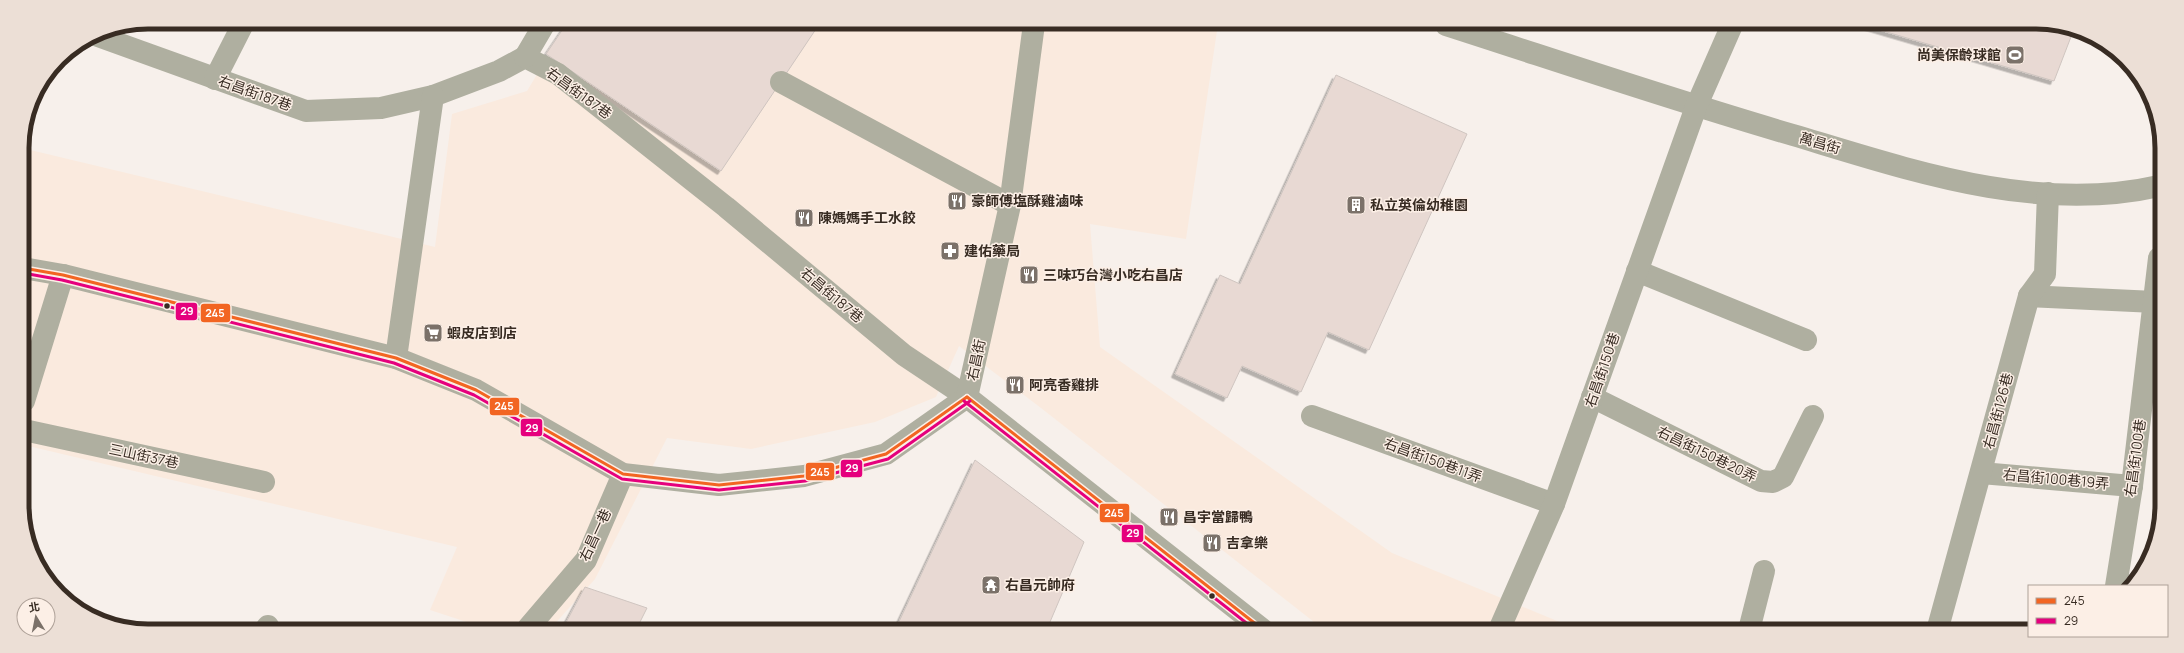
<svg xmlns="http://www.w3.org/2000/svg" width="2184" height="653" viewBox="0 0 2184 653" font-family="Manrope,'Noto Sans TC',sans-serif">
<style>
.built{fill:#faeade}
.building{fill:#e8d9d3;stroke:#cfc5c0;filter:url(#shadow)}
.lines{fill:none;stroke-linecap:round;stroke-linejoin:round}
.minor{stroke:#afafa0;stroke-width:22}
.bus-1-casing{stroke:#fcefe6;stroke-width:6}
.bus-2-casing{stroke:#fcefe6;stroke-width:6}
.bus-1{stroke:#f26522;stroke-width:3}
.bus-2{stroke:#e5007d;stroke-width:3}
.bus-dot{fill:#382c23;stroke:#fcefe6;stroke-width:1.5}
.labels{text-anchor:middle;stroke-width:3;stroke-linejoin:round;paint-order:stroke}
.poi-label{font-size:14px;font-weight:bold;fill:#382c23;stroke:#fcefe6;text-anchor:start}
.street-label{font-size:14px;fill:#382c23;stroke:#fcefe6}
.rim{fill:none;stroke:#382c23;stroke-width:5}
.line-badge{stroke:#fcefe6;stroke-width:1.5}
.badge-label{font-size:11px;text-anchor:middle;font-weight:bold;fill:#fff}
</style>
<defs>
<filter id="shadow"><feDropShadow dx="-3.5" dy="3.5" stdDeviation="0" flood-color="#0004"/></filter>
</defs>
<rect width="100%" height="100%" fill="#f7f0eb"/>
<!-- built -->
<polygon class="built" points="568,23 1218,24 1186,239 1090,224 1100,347 1392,553 1579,630 1323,629 1041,408 959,346 936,397 875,422 751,449 667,438 595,579 551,628 485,628 430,610 457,547 24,445 22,148 435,247 452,114 527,91"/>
<!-- building -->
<g class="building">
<polygon points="567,23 820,23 721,171 546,54"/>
<polygon points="1866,26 2068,26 2074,29 2054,81"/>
<polygon points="1336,75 1467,134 1369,350 1328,332 1301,392 1242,366 1227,398 1175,374 1220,275 1240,284"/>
<polygon points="975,460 1084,542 1047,629 896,628"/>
<polygon points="585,587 647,608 637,628 563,628"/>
</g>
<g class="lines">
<!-- minor -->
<g class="minor">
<path d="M 1446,25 C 1561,62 1676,101 1793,135 C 1910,170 2036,214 2159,186"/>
<polyline points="95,35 306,111 381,108 433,96 499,71 525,57 558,74 726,207 904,355 967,397 1262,629"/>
<polyline points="525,57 545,23"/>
<polyline points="215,79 244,22"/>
<polyline points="781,82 1010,205"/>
<polyline points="23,268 63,275 396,358 476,390 623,474 719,485 804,476 886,454 967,397"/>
<polyline points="1637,271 1806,340"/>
<polyline points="2029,296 2155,302"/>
<polyline points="396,358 433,96"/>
<polyline points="967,397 1010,205 1034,24"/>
<polyline points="1592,397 1761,481 1773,482 1783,477 1813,416"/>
<polyline points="24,401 63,275"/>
<polyline points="1312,416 1554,504"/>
<polyline points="24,430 264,482"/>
<polyline points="1981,473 2132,486"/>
<polyline points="2116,586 2132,486 2159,258"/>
<polyline points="267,627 268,626"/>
<polyline points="528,628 586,560 623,474"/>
<polyline points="1499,630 1554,504 1696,107 1732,25"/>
<polyline points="1749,630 1764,571"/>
<polyline points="1937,631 2029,296 2045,274 2048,193"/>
</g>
<!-- bus-1 casing -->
<g class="bus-1-casing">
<g id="bus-1">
<polyline points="23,268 63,275 396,358 476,390 623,474 719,485 804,476 886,454 967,397"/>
<polyline points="967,397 1262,629"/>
</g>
</g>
<!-- bus-2 casing -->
<g class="bus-2-casing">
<g id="bus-2">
<polyline points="23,273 62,280 394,363 474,395 622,479 719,490 805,481 888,459 970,401"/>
<polyline points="964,401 1254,629"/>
</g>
</g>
<!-- bus-1 -->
<use href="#bus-1" class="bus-1"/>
<!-- bus-2 -->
<use href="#bus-2" class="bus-2"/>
</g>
<!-- icons -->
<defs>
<g id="stadium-square" transform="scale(1)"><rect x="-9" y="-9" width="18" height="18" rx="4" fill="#7b7169" stroke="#fcefe6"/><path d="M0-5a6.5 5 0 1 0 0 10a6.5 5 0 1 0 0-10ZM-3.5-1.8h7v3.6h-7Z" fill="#fff"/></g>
<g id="restaurant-square" transform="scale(1)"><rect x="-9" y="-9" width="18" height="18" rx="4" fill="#7b7169" stroke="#fcefe6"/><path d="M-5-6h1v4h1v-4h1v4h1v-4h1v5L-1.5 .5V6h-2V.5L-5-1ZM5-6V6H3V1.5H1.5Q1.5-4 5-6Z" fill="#fff"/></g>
<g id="building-square" transform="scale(1)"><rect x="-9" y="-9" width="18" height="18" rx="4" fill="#7b7169" stroke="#fcefe6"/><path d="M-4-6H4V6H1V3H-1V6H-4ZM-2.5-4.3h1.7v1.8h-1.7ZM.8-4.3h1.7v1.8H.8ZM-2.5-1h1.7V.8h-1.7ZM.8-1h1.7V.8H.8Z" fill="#fff"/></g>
<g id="pharmacy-square" transform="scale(1)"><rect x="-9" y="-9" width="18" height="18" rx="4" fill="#7b7169" stroke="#fcefe6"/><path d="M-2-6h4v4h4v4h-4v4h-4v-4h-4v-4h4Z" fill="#fff"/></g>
<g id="supermarket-square" transform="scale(1)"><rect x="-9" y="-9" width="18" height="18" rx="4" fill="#7b7169" stroke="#fcefe6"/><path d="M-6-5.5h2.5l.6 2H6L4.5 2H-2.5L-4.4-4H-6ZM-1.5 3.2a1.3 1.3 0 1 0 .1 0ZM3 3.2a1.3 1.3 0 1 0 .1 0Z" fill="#fff"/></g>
<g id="temple-square" transform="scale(1)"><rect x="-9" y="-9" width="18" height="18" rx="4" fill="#7b7169" stroke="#fcefe6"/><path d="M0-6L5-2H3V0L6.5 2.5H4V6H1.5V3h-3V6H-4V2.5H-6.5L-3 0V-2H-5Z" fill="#fff"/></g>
</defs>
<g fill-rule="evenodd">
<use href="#stadium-square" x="2015" y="55"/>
<use href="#restaurant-square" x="957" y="201"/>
<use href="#building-square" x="1356" y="205"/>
<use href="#restaurant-square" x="804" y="218"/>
<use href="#pharmacy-square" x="950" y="251"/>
<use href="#restaurant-square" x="1029" y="275"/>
<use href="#supermarket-square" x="433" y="333"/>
<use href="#restaurant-square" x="1015" y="385"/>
<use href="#restaurant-square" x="1169" y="517"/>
<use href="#restaurant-square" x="1212" y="543"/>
<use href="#temple-square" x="991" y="585"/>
</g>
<!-- markers -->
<g class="bus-dot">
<circle cx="167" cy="306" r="3.5"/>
<circle cx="1212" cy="596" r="3.5"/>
</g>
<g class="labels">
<!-- poi labels -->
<g class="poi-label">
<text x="2001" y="60" text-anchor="end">尚美保齡球館</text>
<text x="971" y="206">豪師傅塩酥雞滷味</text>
<text x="1370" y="210">私立英倫幼稚園</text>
<text x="818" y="223">陳媽媽手工水餃</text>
<text x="964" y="256">建佑藥局</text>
<text x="1043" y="280">三味巧台灣小吃右昌店</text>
<text x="447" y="338">蝦皮店到店</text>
<text x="1029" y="390">阿亮香雞排</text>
<text x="1183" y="522">昌宇當歸鴨</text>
<text x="1226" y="548">吉拿樂</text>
<text x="1005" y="590">右昌元帥府</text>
</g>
<!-- street labels -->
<g class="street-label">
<text transform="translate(255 93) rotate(20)" y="5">右昌街187巷</text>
<text transform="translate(579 93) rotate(36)" y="5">右昌街187巷</text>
<text transform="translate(1820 143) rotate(16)" y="5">萬昌街</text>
<text transform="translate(832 295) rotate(40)" y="5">右昌街187巷</text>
<text transform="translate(976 360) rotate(-78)" y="5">右昌街</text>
<text transform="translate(1602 370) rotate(-71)" y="5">右昌街150巷</text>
<text transform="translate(1998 411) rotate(-75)" y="5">右昌街126巷</text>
<text transform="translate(1707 454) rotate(26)" y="5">右昌街150巷20弄</text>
<text transform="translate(144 456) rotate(12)" y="5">三山街37巷</text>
<text transform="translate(2135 458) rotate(-82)" y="5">右昌街100巷</text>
<text transform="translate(1433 460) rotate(20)" y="5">右昌街150巷11弄</text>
<text transform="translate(2056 479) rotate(5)" y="5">右昌街100巷19弄</text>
<text transform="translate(595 535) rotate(-65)" y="5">右昌一巷</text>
</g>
</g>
<!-- crop -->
<path d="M0 0H2184V653H0ZM148 29H2036A119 119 0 0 1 2155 148V505A119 119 0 0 1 2036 624H148A119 119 0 0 1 29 505V148A119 119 0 0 1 148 29Z" fill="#ecdfd6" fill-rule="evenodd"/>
<path class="rim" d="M148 29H2036A119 119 0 0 1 2155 148V505A119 119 0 0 1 2036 624H148A119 119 0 0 1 29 505V148A119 119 0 0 1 148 29Z"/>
<g class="line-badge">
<rect x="175" y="302" width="23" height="19" rx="4" fill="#e5007d"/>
<rect x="200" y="303" width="31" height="20" rx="4" fill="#f26522"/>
<rect x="489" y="397" width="31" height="19" rx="4" fill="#f26522"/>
<rect x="520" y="418" width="23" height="19" rx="4" fill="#e5007d"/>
<rect x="840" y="459" width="23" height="19" rx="4" fill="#e5007d"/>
<rect x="805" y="462" width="30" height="19" rx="4" fill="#f26522"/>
<rect x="1099" y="503" width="31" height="20" rx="4" fill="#f26522"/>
<rect x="1121" y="524" width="23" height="19" rx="4" fill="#e5007d"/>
</g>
<g class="badge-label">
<text x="187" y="315">29</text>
<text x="215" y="317">245</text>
<text x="504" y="410">245</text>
<text x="532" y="432">29</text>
<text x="852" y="472">29</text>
<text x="820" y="476">245</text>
<text x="1114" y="517">245</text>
<text x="1133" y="537">29</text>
</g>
<!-- legend -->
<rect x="2028" y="585" width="140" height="52" fill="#fcefe6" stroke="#aea198"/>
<rect x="2036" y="598" width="20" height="6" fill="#f26522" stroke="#aea198"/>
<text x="2064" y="605" font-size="12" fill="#382c23">245</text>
<rect x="2036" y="618" width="20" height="6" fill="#e5007d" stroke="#aea198"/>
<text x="2064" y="625" font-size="12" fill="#382c23">29</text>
<!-- north arrow -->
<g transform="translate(36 617) rotate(350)"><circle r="19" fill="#fcefe6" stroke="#aea198"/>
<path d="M0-3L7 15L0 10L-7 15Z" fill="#7b7169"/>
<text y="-6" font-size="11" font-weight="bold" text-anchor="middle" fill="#382c23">北</text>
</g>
</svg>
